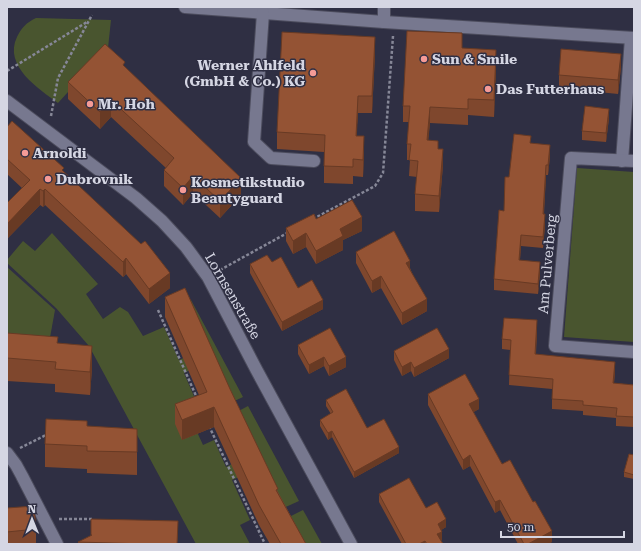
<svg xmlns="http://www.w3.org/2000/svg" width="641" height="551" viewBox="0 0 641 551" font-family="'Roboto Serif',serif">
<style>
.green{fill:#49552f}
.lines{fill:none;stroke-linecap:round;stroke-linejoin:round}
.minor-casing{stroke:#4c4c5d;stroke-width:14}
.path{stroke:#868797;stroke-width:2.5;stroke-dasharray:3 2;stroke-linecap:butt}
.minor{stroke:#77788f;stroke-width:12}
.wall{fill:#7f472d}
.shaded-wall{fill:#683a24}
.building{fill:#945334;stroke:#683a24}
.poi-dot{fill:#f59b97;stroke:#2f2f43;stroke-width:1.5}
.labels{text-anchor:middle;stroke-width:3;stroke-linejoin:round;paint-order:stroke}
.poi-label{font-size:14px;font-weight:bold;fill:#d5d6e3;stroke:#2f2f43;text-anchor:start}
.street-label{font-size:14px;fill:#d5d6e3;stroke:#2f2f43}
</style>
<rect width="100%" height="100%" fill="#2f2f43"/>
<!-- green -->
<g class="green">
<path d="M 36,18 L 111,20 L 108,48 L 58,103 C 39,89 3,66 17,37 C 22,27 26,23 36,18 Z"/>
<polygon points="577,168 634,172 634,342 564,337"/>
<polygon points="52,233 98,284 86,294 103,319 120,307 128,312 143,336 164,327 179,360 203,349 183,304 191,300 243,397 228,404 209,361 184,373 196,401 185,406 203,445 214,440 226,467 252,454 233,414 248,406 299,501 279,510 258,468 232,480 250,520 240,525 250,544 196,544 89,346 56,308 7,263 7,260 23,241 35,251"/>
<polygon points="7,267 55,310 49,343 7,335"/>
<polygon points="303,510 322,544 296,544 283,520"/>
</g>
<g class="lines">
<!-- minor casing -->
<g class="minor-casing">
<g id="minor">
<polyline points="185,7 384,22 634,38"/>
<polyline points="263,13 254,142 271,158 314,161"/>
<polyline points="384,22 384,7"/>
<polyline points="7,101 136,198 162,221 186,247 208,277 256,369 351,544"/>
<polyline points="622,161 631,38"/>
<polyline points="634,161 571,158 555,346 634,352"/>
<polyline points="7,453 16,465 22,476 57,544"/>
</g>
</g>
<!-- path -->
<g class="path">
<polyline points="7,71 87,22"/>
<polyline points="51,116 58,78 92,15"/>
<polyline points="313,219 375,186 383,173 393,36"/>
<polyline points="220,270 289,232"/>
<polyline points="158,310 197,398"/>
<polyline points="209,426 265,544"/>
<polyline points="20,448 48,434"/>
<polyline points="59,519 94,519"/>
</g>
<!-- minor -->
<use href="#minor" class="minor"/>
</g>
<!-- wall -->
<g class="wall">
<polygon points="462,48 496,66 494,117 468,115 468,125 430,123 428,140 438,149 443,165 439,212 415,211 415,194 417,177 409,176 410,160 407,160 407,144 409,122 403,122 403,106"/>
<polygon points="375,54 372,113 358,113 356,136 364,153 363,177 353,176 353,184 324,183 324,152 277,149 277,132"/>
<polygon points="125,67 241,195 220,218 193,193 183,205 164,186 164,170 166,168 111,117 100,129 68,99 68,82"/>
<polygon points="621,67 618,94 559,88 559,75"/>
<polygon points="609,118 606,142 582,140 582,131"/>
<polygon points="7,127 64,172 170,288 149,304 126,274 123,277 45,205 43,207 40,205 7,239 7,203 22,188 7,174"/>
<polygon points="531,143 550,156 548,175 546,175 544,214 545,225 543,248 521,246 520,260 540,273 538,294 494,290 494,279 509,177"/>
<polygon points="316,219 362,231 343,240 343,250 316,264 306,247 293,254 286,241 286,228"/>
<polygon points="356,252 410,268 427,311 402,325 381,288 372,293 356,263"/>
<polygon points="272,262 298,288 323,309 282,331 250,273 250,264"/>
<polygon points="165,297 230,389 278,492 306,544 270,544 259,525 214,427 182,440 175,424 175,404 199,395 165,317"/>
<polygon points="537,330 536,354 615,372 614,383 634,385 634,427 616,426 616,418 583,415 583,411 552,409 552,389 509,385 510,350 502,349 502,339"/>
<polygon points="7,333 58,343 92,368 90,395 55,392 55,384 7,381"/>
<polygon points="298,345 346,367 329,376 324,366 309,374 298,354"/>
<polygon points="394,351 449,358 414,377 411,371 402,376 394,360"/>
<polygon points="428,394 479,409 473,412 502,464 552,542 547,544 518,544 500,510 495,513 470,466 463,470 428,405"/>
<polygon points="326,400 367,428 399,453 354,478 332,437 328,440 320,426 320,420 331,414 326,406"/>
<polygon points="87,426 137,451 137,475 87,473 87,469 45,467 45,444"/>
<polygon points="634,455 634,479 624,477 624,472"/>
<polygon points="379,494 426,508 446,527 441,530 442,540 441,540 443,544 402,544 379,502"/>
<polygon points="7,508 36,529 36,544 7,544"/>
<polygon points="178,521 177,544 78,544 78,542"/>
</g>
<!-- shaded-wall -->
<g class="shaded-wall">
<polygon points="375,37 375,54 372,113 372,96"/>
<polygon points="496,50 496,66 494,117 494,100"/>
<polygon points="621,54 621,67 618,94 618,80"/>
<polygon points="358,96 358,113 356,153 356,136"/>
<polygon points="111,100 111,117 100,129 100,112"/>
<polygon points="430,107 430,123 427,156 427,140"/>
<polygon points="609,109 609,118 606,142 606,133"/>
<polygon points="364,136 364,153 363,177 363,160"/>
<polygon points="550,145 550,156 548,175 548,165"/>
<polygon points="443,149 443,165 439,212 439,196"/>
<polygon points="546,165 546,175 543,225 543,214"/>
<polygon points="193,176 193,193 183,205 183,188"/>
<polygon points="241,178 241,195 220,218 220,201"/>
<polygon points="40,189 40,205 7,239 7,224"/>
<polygon points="45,189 45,205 43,207 43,191"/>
<polygon points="545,214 545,225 543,248 543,237"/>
<polygon points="362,217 362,231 343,240 343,250 316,264 316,251 340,229"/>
<polygon points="306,233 306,247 293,254 293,241"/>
<polygon points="521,235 521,246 519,271 519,260"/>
<polygon points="126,258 126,274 123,277 123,262"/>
<polygon points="410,261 410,273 406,263"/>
<polygon points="540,262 540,273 538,294 538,284"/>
<polygon points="170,273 170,288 149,304 149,289"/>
<polygon points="381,276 381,288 372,293 372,281"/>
<polygon points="427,299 427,311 402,325 402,313"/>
<polygon points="323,300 323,309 282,331 282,322"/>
<polygon points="537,320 537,330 535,364 535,354"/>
<polygon points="92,346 92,368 90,395 90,372"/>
<polygon points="449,349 449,358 414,377 414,368"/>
<polygon points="324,357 324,366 309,374 309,365"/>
<polygon points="346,357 346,367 329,376 329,366"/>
<polygon points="411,362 411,371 402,376 402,367"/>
<polygon points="615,362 615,372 613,393 613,383"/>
<polygon points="479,399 479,409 469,415 469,404"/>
<polygon points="214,407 214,427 182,440 182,420"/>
<polygon points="332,431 332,437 328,440 328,433"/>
<polygon points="399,447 399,453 354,478 354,472"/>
<polygon points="470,455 470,466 463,470 463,460"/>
<polygon points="500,500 500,510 495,513 495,502"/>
<polygon points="446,519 446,527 438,532 438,524"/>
<polygon points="552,531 552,542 547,544 528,544"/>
<polygon points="442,532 442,540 437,542 437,534"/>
<polygon points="425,541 425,544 419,544"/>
</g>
<!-- building -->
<g class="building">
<polygon points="407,31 462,33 462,48 496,50 494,100 468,99 468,109 430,107 427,140 438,141 438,149 443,149 439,196 415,194 418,161 409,160 411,144 407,144 410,106 403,106"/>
<polygon points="282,32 375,37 372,96 358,96 356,136 364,136 363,160 353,159 353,167 324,166 325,135 277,132"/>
<polygon points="105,44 125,62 123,65 241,178 220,201 193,176 183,188 164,170 174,158 111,100 100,112 68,82"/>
<polygon points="561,49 621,54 618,80 559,75"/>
<polygon points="585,106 609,109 606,133 582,131"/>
<polygon points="12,121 64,168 62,170 141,244 145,241 170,273 149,289 126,258 123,262 45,189 43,191 40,189 7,224 7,203 30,180 7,159 7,127"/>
<polygon points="514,134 531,136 530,143 550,145 548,165 546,165 543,214 545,214 543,237 521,235 519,260 540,262 538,284 494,279 499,210 504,211 505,177 509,177"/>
<polygon points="352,200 362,217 340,229 343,236 316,251 306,233 293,241 286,228 314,214 316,219"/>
<polygon points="394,231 410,261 406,263 427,299 402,313 381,276 372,281 356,252"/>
<polygon points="267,255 272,262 281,257 298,288 312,280 323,300 282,322 250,264"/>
<polygon points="185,288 230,389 278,489 276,490 306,544 281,544 259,505 214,407 182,420 175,404 207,392 165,297"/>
<polygon points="504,318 537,320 535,354 615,362 613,383 634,385 634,417 616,416 617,408 583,405 583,401 552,399 553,379 509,375 511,340 502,339"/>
<polygon points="330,328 346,357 329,366 324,357 309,365 298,345"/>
<polygon points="437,328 449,349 414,368 411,362 402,367 394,351"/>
<polygon points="7,333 58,337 57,343 92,346 90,372 55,369 56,362 7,358"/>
<polygon points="465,374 479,399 469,404 502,464 510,460 533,502 535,501 552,531 528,544 524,544 500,500 495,502 470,455 463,460 428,394"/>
<polygon points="346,389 367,428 384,419 399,447 354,472 332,431 328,433 320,420 333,412 326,400"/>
<polygon points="46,419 87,421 87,426 137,429 137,452 87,451 87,446 45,444"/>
<polygon points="629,454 634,455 634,475 624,472"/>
<polygon points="409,478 426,508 437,502 446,519 438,524 442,532 437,534 443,544 427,544 425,541 419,544 406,544 379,494"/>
<polygon points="34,506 36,529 7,532 7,508"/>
<polygon points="91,519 178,521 177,544 146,544 78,542 92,535 91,535"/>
</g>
<!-- markers -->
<g class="poi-dot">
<circle cx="424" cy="59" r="4"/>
<circle cx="313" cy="73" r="4"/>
<circle cx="488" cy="89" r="4"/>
<circle cx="90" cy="104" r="4"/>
<circle cx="25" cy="153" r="4"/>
<circle cx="48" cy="179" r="4"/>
<circle cx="183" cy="190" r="4"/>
</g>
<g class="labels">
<!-- poi labels -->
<g class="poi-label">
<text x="432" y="64">Sun &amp; Smile</text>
<text x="305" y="70" text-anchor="end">Werner Ahlfeld<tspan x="305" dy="16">(GmbH &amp; Co.) KG</tspan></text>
<text x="496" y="94">Das Futterhaus</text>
<text x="98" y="109">Mr. Hoh</text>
<text x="33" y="158">Arnoldi</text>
<text x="56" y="184">Dubrovnik</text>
<text x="191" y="187">Kosmetikstudio<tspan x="191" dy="16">Beautyguard</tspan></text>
</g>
<!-- street labels -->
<g class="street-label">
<text transform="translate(547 264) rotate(-85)" y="5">Am Pulverberg</text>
<text transform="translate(233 296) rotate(60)" y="5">Lornsenstraße</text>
</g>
</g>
<!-- border -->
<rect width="641" height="551" fill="none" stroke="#d5d6e3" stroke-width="16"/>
<!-- north arrow -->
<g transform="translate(32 519) rotate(359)" stroke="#2f2f43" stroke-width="3" paint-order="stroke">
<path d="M0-3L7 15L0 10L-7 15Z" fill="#d5d6e3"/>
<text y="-6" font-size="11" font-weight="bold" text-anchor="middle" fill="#d5d6e3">N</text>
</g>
<!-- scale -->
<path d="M501 531v6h123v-6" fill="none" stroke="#d5d6e3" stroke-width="2"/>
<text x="507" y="531" font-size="12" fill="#d5d6e3" stroke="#2f2f43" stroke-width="3" paint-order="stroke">50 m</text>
</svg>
